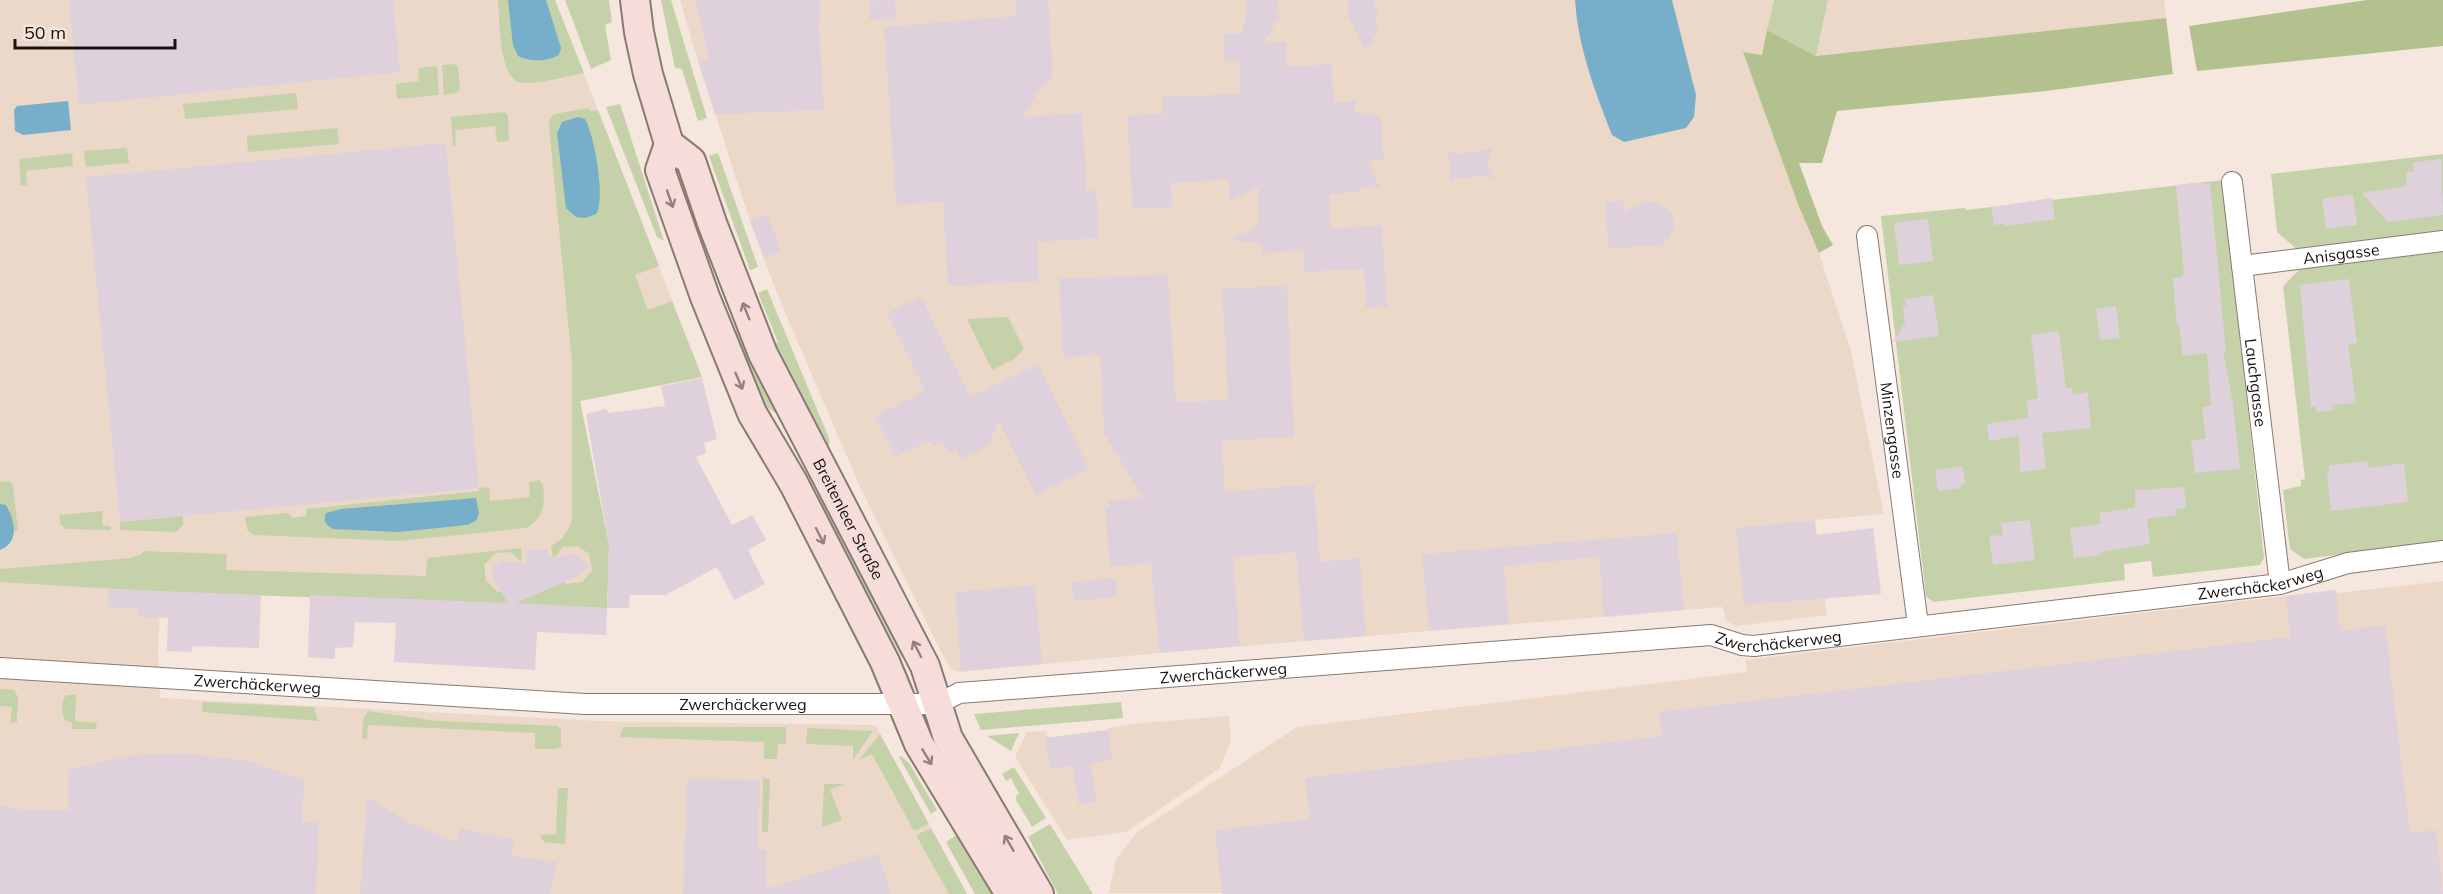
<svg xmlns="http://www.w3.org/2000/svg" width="2443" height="894" viewBox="0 0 2443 894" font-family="Mulish,sans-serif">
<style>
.built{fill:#ecd8c9}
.green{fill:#c5d1a9}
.forest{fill:#b3c18e}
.water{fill:#77aeca}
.building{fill:#ded1dc}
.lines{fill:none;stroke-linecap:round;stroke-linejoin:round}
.street-casing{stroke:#877b71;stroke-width:22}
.secondary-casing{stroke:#877b71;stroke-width:32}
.street{stroke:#fff;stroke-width:20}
.secondary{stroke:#f6ddd9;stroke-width:28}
.oneway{stroke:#92827f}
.labels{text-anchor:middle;stroke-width:4.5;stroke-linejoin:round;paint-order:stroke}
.street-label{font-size:16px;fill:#181310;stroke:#f5e7dd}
</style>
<rect width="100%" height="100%" fill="#f5e7dd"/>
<!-- built -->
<g class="built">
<polygon points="0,0 555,0 702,377 580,401 609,545 607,608 161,591 158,651 160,698 599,721 875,725 967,894 0,894"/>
<polygon points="680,0 1774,0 1762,55 1744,52 1799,207 1819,253 1850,347 1884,514 1815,520 1827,615 1736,626 1726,621 1723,607 1159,653 961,672 955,671 951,669 940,650 859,485 778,296 750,221 698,61"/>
<polygon points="1828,0 2164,0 2166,18 1816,56"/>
<polygon points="2443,581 2443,894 1109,893 1116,859 1137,832 1297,727 1747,672 1745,660 2336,590 2337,593"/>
<polygon points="1229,716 1231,741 1220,768 1126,832 1067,840 1015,757 1027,732 1046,731 1048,738 1108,730 1107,728 1131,724"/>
</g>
<!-- green -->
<g class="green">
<path d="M 498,0 L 555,0 L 584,73 C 566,76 541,84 523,83 C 498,82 500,20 498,0 Z"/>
<polygon points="565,0 609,0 612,22 605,25 611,60 591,69"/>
<polygon points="661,0 671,0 707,118 698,121 682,69 675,68"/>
<polygon points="1774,0 1828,0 1816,56 1767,30"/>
<polygon points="454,64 458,67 460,89 456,93 444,95 442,65"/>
<polygon points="437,66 439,95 397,99 396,84 419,81 418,68"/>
<polygon points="296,93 298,109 185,119 183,104"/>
<polygon points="620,104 664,241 657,237 606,107"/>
<path d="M 589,108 L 591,111 L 598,110 L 659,266 L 635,275 L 648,310 L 672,301 L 702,377 L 580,401 L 609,545 L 607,608 L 168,592 L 0,582 L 0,569 L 131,558 L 142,554 L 143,551 L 227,554 L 226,570 L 426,576 L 427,558 L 521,548 L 522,562 L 510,552 L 495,553 L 484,565 L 486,581 L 498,592 L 514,589 L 555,576 L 566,584 L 582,582 L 592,571 L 589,554 L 578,546 L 563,547 L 553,559 L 551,546 C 563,540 569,531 572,518 L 572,363 L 549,126 L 550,119 L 554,114 Z"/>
<polygon points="504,112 508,115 509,141 497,142 495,126 455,130 456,146 453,146 451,117"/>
<polygon points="337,128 339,144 248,152 247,136"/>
<polygon points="127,148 129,163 86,167 84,151"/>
<polygon points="72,153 73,166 26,171 27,186 21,185 19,162 21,159"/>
<polygon points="718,153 758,267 750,270 709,156"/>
<polygon points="2443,154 2443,232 2298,250 2277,232 2271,174"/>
<polygon points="678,165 710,253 704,256 673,173 674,166"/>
<polygon points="2223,180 2264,558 2260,565 2153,577 2151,561 2124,564 2125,580 1933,602 1926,596 1881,216 1965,208 1966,210"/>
<polygon points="2443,251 2443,541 2304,559 2290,549 2283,490 2301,486 2301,480 2305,479 2283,286 2301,268"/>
<polygon points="767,289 829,438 830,444 826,448 773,345 778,342 758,293"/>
<polygon points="1008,317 1024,349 1014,359 992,370 967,319"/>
<polygon points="737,330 742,332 777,412 775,413 763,404 733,333"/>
<path d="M 539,480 L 543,484 C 545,503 545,518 526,528 L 398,541 L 255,535 L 250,533 L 247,529 L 245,517 L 288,513 L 293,518 L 306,516 L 306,509 L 479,491 L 479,488 L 489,487 L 490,501 L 530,497 L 529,482 Z"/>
<path d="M 10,481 L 13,486 L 18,530 L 14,531 C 13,541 9,546 0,550 L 0,482 Z"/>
<polygon points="822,493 911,659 902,658 818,500 818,495"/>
<polygon points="102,511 103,526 111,526 111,530 66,529 61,525 59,515"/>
<polygon points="183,516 183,525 176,532 120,530 120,522"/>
<polygon points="0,689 14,690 18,697 17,722 10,724 12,707 0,706"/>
<path d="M 66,695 L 76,695 L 75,721 L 97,723 L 96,729 L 72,729 L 72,723 L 65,720 C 61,711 61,703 66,695 Z"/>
<polygon points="203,702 314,707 318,721 202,712"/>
<polygon points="1121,702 1123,718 981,730 974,714"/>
<polygon points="368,711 437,721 558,726 561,730 561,747 555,749 535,749 535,733 368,725 367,740 362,738 363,719"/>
<polygon points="623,727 786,727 786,744 778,744 777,759 764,759 764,742 620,737"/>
<polygon points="807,728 873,731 853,760 853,746 806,744"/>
<polygon points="1019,733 1011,751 987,736"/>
<polygon points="880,734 929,824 914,831 872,754 858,761"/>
<polygon points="901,756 909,763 937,810 931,814 899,757"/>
<polygon points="1014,767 1046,818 1032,827 1016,800 1016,796 1019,794 1011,778 1006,781 1002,774"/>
<polygon points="763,778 770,779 768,832 762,832"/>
<polygon points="824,784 844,784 830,790 842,820 822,827"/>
<polygon points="558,788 568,788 565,844 544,842 539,835 556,834"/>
<polygon points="1050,824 1093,894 1058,894 1028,837"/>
<polygon points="931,828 967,894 949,894 916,835"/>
<polygon points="958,834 994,894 975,894 946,842"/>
</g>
<!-- forest -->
<g class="forest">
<polygon points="2367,0 2443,0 2443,46 2197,71 2189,26"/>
<polygon points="2166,18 2173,74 2046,91 1837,111 1822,163 1799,163 1822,226 1833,245 1819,253 1799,207 1743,52 1762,55 1767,30 1816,56"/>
</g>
<!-- water -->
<g class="water">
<path d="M 508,0 L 546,0 L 561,48 L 559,55 C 547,62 531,62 518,56 L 513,45 Z"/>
<path d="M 1575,0 L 1672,0 L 1696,95 L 1694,117 L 1686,128 L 1624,142 L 1612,135 C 1595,92 1578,47 1575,0 Z"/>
<polygon points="68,101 71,130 23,135 15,131 14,110 17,106"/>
<path d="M 578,117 L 585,119 C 594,133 606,200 596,214 L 585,218 L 576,217 L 566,208 L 557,133 L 562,122 Z"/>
<path d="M 476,498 L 479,513 L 476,521 L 467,525 L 398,532 L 333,529 C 325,524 323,521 326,513 L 341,509 Z"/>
<path d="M 0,504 L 6,505 C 15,521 20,542 0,550 Z"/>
</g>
<!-- building -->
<g class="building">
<polygon points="69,0 393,0 400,72 79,105"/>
<polygon points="695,0 820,0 819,27 824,110 715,114 698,61 710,61"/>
<polygon points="895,0 896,19 870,20 869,1"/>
<polygon points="1015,0 1048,0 1053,68 1050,82 1041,86 1023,117 1082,113 1087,191 1096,191 1099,238 1037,242 1039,281 948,286 943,202 896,205 884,27 1016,16"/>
<polygon points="1244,0 1278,0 1276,11 1279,17 1264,43 1286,42 1287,67 1331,64 1334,102 1355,101 1355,113 1368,113 1381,119 1384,160 1367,161 1380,187 1359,188 1359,192 1329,194 1331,229 1382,225 1387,307 1366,308 1364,269 1304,272 1303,251 1262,253 1262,244 1230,240 1259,225 1258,187 1229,201 1229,179 1171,183 1172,207 1133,209 1127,116 1163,114 1162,97 1241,94 1239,60 1224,61 1223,34 1242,33 1247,11"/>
<polygon points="1347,0 1375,0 1375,8 1379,14 1374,23 1379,29 1366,51 1347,14 1349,8"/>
<polygon points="446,143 479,488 120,522 86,177"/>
<polygon points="1492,147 1487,164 1494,179 1478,175 1470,178 1463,177 1449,182 1450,166 1446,149 1461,155 1468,151 1475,153"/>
<polygon points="2441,159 2443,215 2388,222 2362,193 2407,186 2406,172 2414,171 2413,162"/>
<polygon points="2203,182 2204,184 2210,183 2226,351 2223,351 2233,403 2240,469 2195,473 2191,440 2206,439 2202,407 2211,406 2207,353 2183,356 2179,326 2177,326 2173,278 2182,277 2184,273 2176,185"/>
<polygon points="2353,194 2357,225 2326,229 2322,199"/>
<polygon points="2052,198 2055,219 2005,226 2004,224 1994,225 1991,207"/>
<polygon points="1623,200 1624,212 1645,202 1653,201 1667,208 1672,214 1674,228 1667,241 1654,247 1644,246 1609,249 1605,202"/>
<polygon points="768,214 781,252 764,258 750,221"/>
<polygon points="1928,219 1933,261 1899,265 1894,223"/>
<polygon points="1168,275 1176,402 1228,400 1222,289 1287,285 1294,437 1222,441 1225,492 1314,484 1320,562 1360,558 1366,636 1304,641 1296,552 1233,557 1240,646 1159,653 1151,563 1110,567 1105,505 1110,511 1109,501 1143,498 1104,433 1100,355 1063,357 1059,278"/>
<polygon points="2349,279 2357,343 2348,344 2356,403 2332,405 2333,411 2316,412 2316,407 2311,407 2300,285"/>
<polygon points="1933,295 1939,336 1893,342 1905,323 1903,306 1906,306 1905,299"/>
<polygon points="921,297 970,397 1038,364 1089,469 1036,495 999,421 988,446 961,459 956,450 949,453 943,442 933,447 930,441 895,457 875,416 925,391 887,313"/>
<polygon points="2116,306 2120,338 2100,340 2096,309"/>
<polygon points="2059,331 2066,389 2072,388 2073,395 2088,392 2091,428 2042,433 2046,469 2020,472 2019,436 1989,441 1987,424 2028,418 2027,400 2038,399 2031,335"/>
<polygon points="702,378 717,439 704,443 706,453 696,457 732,525 752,515 766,540 748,550 765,584 734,600 717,567 666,595 630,595 629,608 607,608 609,545 586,414 606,409 608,413 665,406 661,386"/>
<polygon points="2367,461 2368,468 2404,463 2408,502 2331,511 2327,472 2329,472 2329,465"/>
<polygon points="1963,466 1965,483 1961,484 1961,488 1938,491 1935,470"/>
<polygon points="2184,487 2186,508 2175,509 2176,515 2147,519 2150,544 2101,552 2101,555 2074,558 2070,528 2101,524 2099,513 2135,508 2135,490"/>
<polygon points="1815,520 1816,535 1873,528 1881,594 1744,605 1736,528"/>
<polygon points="2030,520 2035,560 1993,565 1989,536 2003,535 2001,523"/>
<polygon points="1677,533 1684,610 1604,617 1599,557 1504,566 1509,624 1429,631 1422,554"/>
<polygon points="548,549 549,558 575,554 590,565 578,576 516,603 607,608 606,635 537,632 535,670 394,662 396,623 355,622 353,647 335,648 335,659 308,657 310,595 508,603 492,578 493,566 503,561 527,563 526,551"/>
<polygon points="1116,578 1117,597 1074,601 1072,582"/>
<polygon points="1035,585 1042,664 961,671 955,592"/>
<polygon points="109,589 261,595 259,648 192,646 192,652 167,651 168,618 139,617 139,609 108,607"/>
<polygon points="2336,590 2340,631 2385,625 2410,833 2436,830 2443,894 1222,894 1215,830 1310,819 1305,778 1662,736 1659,712 2290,637 2286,596"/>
<polygon points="1108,730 1112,760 1090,763 1097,802 1079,805 1072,766 1050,769 1045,738"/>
<polygon points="180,753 249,761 304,780 302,822 319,823 316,894 0,894 0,806 20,809 68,810 68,770 128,756"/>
<polygon points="687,779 760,780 758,850 767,850 766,889 878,854 891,894 683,894"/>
<polygon points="367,797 412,824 455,842 461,828 514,840 511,856 557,862 550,894 360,894"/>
</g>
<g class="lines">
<!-- street casing -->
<g class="street-casing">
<g id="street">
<path id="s1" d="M 2232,182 L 2280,584"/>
<path id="s2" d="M 1867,236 L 1918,625"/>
<path id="s3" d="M 2242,266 L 2443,241"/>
<path id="s4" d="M 0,668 L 585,704 L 938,704 L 959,693 L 1711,635 L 1742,645 L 1754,646 L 2280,584 L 2348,563 L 2443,551"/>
</g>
</g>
<!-- secondary casing -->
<g class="secondary-casing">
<g id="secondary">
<path id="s5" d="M 635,0 L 639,32 L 648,74 L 669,144 L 691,161 L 712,223 L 763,354 L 925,666 L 948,738 L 1039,894"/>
<polyline points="669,144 660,170 705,297 752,413 794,484 885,662 919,744 1010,894"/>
</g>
</g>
<!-- street -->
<use href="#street" class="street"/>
<!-- secondary -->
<use href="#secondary" class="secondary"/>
</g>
<!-- one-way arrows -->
<defs><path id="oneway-shaft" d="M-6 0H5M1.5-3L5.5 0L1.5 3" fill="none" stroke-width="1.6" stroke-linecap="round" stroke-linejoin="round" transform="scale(1.5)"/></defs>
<g class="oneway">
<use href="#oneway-shaft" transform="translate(670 199) rotate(71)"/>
<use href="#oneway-shaft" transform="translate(746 311) rotate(-112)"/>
<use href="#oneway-shaft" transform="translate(739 381) rotate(67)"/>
<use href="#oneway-shaft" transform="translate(820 536) rotate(63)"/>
<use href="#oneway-shaft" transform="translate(917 649) rotate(-117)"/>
<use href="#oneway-shaft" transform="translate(927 757) rotate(59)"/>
<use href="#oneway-shaft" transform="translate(1009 843) rotate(-120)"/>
</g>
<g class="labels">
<!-- street labels -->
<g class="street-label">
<text dy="6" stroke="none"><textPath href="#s3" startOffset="100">Anisgasse</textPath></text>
<text dy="6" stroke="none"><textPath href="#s1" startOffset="202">Lauchgasse</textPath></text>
<text dy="6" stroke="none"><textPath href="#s2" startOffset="196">Minzengasse</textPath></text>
<text dy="6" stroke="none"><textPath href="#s5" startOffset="568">Breitenleer Straße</textPath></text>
<text dy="6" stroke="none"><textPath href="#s4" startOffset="2272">Zwerchäckerweg</textPath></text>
<text dy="6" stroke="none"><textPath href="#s4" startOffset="1786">Zwerchäckerweg</textPath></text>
<text dy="6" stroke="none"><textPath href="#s4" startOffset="1228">Zwerchäckerweg</textPath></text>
<text dy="6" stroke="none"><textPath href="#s4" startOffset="258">Zwerchäckerweg</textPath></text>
<text dy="6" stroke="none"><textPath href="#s4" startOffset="744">Zwerchäckerweg</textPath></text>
</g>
</g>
<!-- scale -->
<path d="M15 39v9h160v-9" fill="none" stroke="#181310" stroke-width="3"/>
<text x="24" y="39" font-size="18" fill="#181310" stroke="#f5e7dd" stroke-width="4.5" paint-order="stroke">50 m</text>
</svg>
